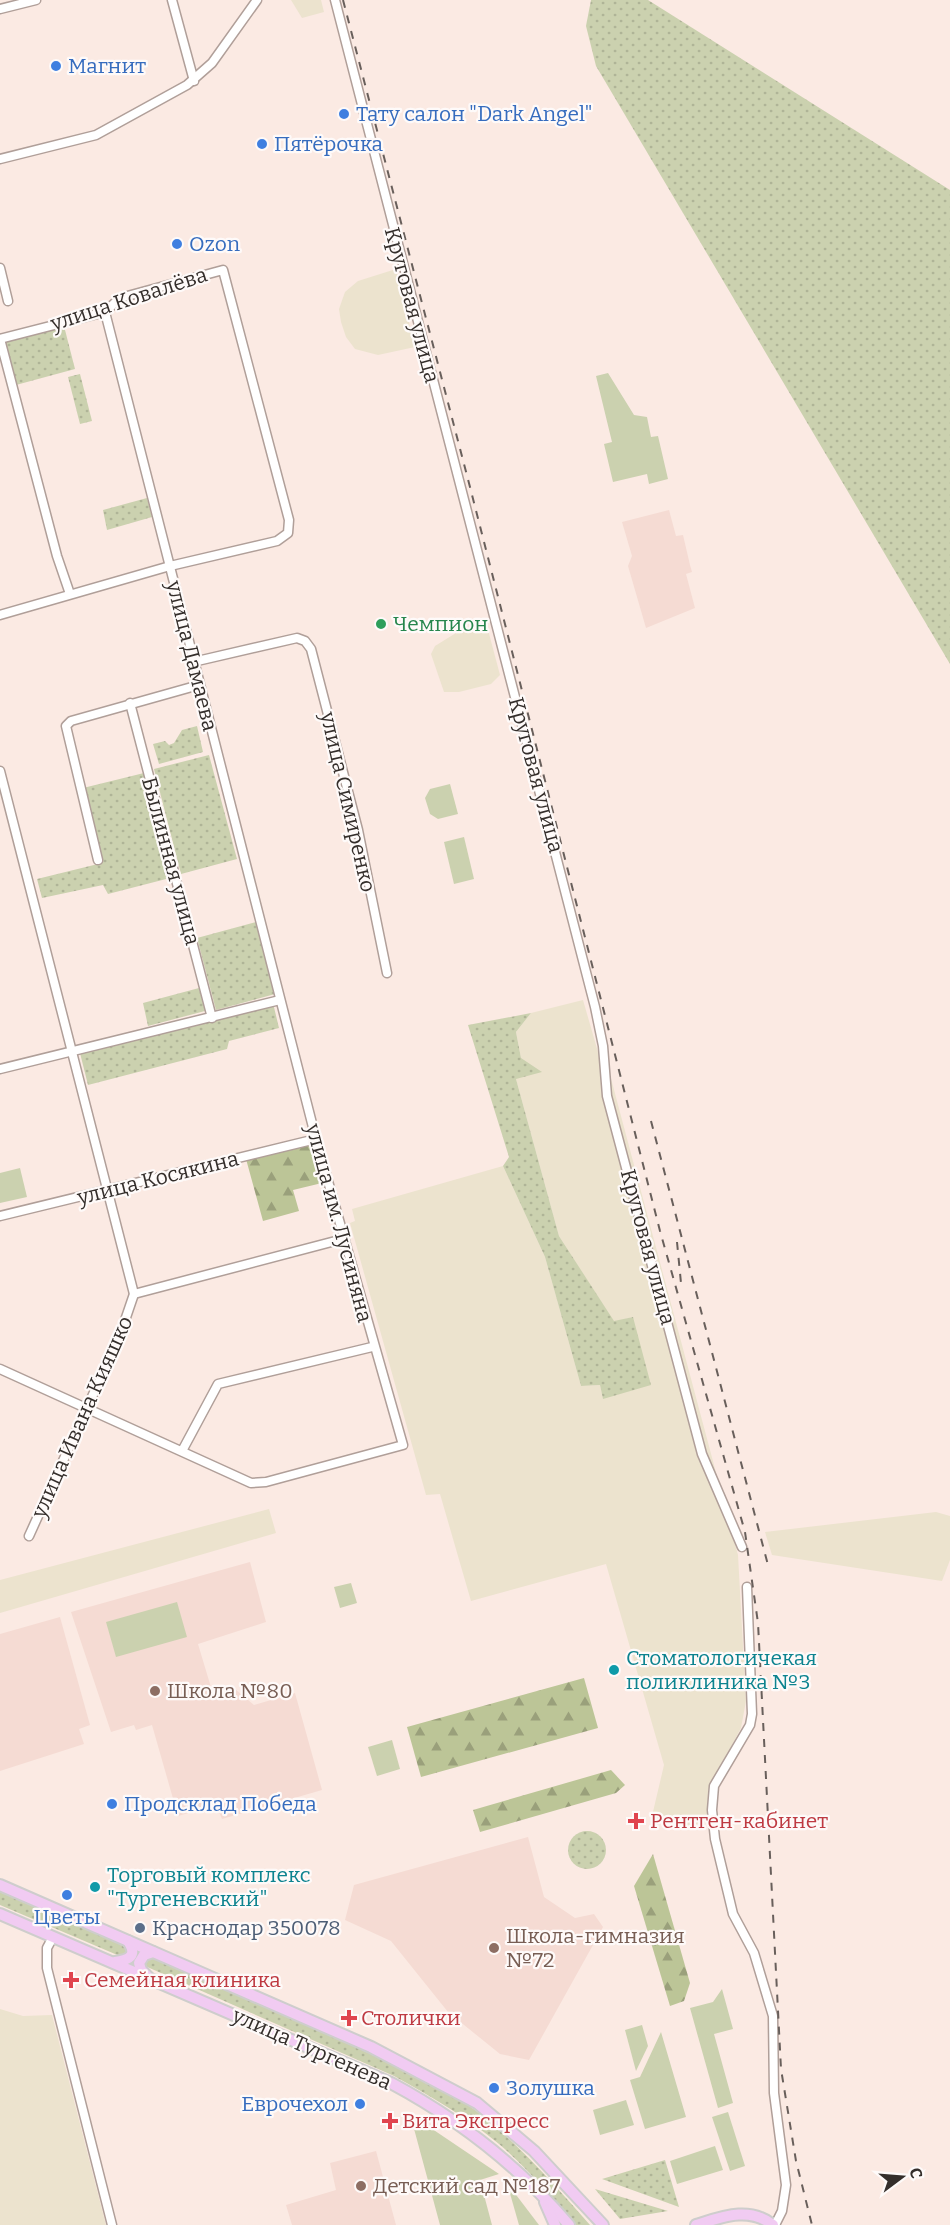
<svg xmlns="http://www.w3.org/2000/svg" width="950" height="2225" viewBox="0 0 950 2225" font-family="Bitter,serif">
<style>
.built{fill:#f5dbd3}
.industrial{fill:#ece3ce}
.grass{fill:url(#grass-dots)}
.forest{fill:url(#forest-firs)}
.green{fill:#cbd1af}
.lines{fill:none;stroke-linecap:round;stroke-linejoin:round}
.minor-casing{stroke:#b09f99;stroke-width:11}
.major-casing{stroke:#cecdcc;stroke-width:14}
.minor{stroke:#fff;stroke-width:8}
.major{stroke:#f1cbf2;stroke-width:10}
.rail{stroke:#685f5b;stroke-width:2;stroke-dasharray:8 8;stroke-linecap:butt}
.shop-dot{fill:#3f7fe0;stroke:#fefaf9;stroke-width:2}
.leisure-dot{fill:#2e9e5b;stroke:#fefaf9;stroke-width:2}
.culture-dot{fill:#0f9aa8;stroke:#fefaf9;stroke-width:2}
.education-dot{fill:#8d6e63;stroke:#fefaf9;stroke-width:2}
.health-dot{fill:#e0444e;stroke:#fefaf9;stroke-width:2}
.service-dot{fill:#5c6f8a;stroke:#fefaf9;stroke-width:2}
.labels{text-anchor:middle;stroke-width:4.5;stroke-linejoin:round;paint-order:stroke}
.shop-label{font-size:21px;fill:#366cbe;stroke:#fefaf9;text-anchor:start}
.street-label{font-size:21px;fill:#342e2b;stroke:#fefaf9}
.leisure-label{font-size:21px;fill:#27864d;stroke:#fefaf9;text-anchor:start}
.culture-label{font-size:21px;fill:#0d838f;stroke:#fefaf9;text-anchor:start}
.education-label{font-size:21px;fill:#785e54;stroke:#fefaf9;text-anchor:start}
.health-label{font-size:21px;fill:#be3a42;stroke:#fefaf9;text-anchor:start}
.service-label{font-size:21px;fill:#4e5e75;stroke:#fefaf9;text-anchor:start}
</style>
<defs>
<pattern id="grass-dots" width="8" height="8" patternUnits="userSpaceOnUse" patternTransform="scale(1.5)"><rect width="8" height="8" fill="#cbd1af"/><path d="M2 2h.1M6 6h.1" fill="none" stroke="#afb497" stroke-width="1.8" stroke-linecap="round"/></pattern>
<pattern id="forest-firs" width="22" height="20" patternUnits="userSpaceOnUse" patternTransform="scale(1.5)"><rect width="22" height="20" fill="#bcc597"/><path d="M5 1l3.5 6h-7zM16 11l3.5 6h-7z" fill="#9aa07b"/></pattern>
</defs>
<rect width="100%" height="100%" fill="#fbeae3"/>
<!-- built -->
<g class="built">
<polygon points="669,510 676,536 683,535 690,565 692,572 686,574 695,608 646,628 628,566 632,556 622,522"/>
<polygon points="250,1562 266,1622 198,1644 213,1694 235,1689 254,1705 295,1693 322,1790 222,1819 216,1805 178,1816 152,1725 136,1730 134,1725 111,1732 71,1612"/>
<polygon points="60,1617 90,1725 79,1729 84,1744 0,1771 0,1634"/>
<polygon points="528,1837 544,1897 575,1918 594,1914 603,1927 529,2060 500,2054 448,2012 391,1941 345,1920 354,1885"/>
<polygon points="376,2151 396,2225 292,2225 286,2205 336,2190 330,2163"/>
</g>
<!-- industrial -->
<g class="industrial">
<polygon points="291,0 321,0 324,12 302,18"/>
<polygon points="396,269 415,347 378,355 355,349 346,337 341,322 339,309 345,292 358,281"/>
<polygon points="484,624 487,626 500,675 491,684 459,692 444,692 431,654 435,646 456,633"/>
<polygon points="583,1000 598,1052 605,1056 738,1555 746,1701 741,1728 708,1791 707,1821 681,1828 652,1816 664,1765 606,1564 471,1601 440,1494 426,1495 350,1223 355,1221 352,1209 503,1166 545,1257 581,1386 600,1385 603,1398 633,1317 614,1322 559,1236 516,1079 521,1058 516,1032 531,1013"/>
<polygon points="269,1509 276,1533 0,1613 0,1580"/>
<polygon points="936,1512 950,1516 950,1560 942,1581 772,1555 765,1532"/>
<polygon points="0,2009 23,2016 52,2015 106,2225 0,2225"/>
</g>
<!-- grass -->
<g class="grass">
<polygon points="591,0 648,0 950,190 950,664 596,66 586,26"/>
<polygon points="64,326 75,369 16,385 5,342"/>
<polygon points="80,374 92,421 80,424 68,377"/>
<polygon points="147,498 152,517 107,530 103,510"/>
<polygon points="197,726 203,752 159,764 153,744 165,741 169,745 174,743 182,730"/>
<polygon points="209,755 237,859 181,874 154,769"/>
<polygon points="144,773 170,878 108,894 103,885 42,898 37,879 102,863 83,788"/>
<polygon points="256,922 275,994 216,1010 197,938"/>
<polygon points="199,988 205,1011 148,1026 143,1003"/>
<polygon points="273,1003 279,1028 229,1041 227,1049 88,1085 80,1053"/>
<polygon points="531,1013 516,1032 521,1058 542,1072 516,1079 559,1236 614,1321 633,1317 651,1385 603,1399 600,1385 581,1386 545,1257 503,1166 509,1157 468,1025"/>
<circle cx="587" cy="1850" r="19"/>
<polygon points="0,1892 128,1947 130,1950 122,1957 0,1905"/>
<path d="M 150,1956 L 398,2066 C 424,2080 451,2093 475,2110 C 518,2143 554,2184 590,2225 L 576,2225 C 552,2197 527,2168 499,2144 C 467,2117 430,2096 394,2076 L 145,1966 L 143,1960 Z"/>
<polygon points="665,2160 679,2207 602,2179"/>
<polygon points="595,2189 668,2211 620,2219"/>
</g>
<!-- forest -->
<g class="forest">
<polygon points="310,1142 322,1183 293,1190 299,1211 263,1221 246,1159"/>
<polygon points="584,1678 598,1728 421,1777 407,1727"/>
<polygon points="611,1770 625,1785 616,1793 480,1832 473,1810"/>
<polygon points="653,1854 690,1983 684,2001 670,2006 634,1886"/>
</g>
<!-- green -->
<g class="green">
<polygon points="608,373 634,415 647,417 651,437 658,436 668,479 649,484 647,474 613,482 604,444 612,442 596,376"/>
<polygon points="450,784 458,814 438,819 430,814 425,798 430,789"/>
<polygon points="464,837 474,879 454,884 444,842"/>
<polygon points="20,1168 27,1197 0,1203 0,1173"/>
<polygon points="351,1583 357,1603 340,1608 334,1587"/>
<polygon points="177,1602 187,1637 116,1657 106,1622"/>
<polygon points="392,1740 400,1769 377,1776 368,1747"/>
<polygon points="722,1989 733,2029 714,2034 733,2103 718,2108 690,2008 713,2002"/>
<polygon points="642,2025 648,2046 636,2071 625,2030"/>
<polygon points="661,2032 686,2117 645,2129 630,2080 640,2077"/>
<polygon points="626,2100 634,2125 600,2135 593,2110"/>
<polygon points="728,2112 745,2166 730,2171 712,2117"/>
<polygon points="410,2114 499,2174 480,2180 492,2225 440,2225"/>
<polygon points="715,2146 723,2170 677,2184 670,2161"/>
<polygon points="507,2183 539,2225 519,2225"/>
</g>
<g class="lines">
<!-- minor casing -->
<g class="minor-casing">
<g id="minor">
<polyline points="172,0 194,81"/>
<polyline points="335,0 595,1007 603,1046 607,1096 702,1454 742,1547"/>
<polyline points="0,9 36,0"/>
<polyline points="0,159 96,135 187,85 212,63 257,0"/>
<polyline points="0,268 8,301"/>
<polyline points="0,339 105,312 120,298 223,270 289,520 288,533 277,541 170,566 0,615"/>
<polyline points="0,339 57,556 70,594"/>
<polyline points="193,662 297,638 305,641 311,649 358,830 387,973"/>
<polyline points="130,703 212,1018"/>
<polyline points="0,771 134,1294 120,1335 29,1536"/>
<polyline points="98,860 66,726 71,721 199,685"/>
<polyline points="0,1069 280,1000"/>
<polyline points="0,1216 316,1139"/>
<polyline points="134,1294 343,1239"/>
<polyline points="0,1369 251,1483 266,1482 403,1445 316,1139 105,312"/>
<polyline points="182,1451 218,1384 372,1347"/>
<polyline points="747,1587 752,1714 750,1725 714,1786 712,1810 715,1839 733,1914 754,1953 773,2016 774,2093 786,2185 782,2211 775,2225"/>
<polyline points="53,1937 47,1948 47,1968 112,2225"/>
</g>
</g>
<!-- major casing -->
<g class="major-casing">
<g id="major">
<polyline points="0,1885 371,2047 477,2103 534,2151 603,2225"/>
<path d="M 0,1914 L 391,2083 C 460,2120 518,2165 569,2225"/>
<path d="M 115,1962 C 129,1960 138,1956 128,1941"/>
<polyline points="148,1977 141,1970 139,1963 144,1955 153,1952"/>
<polyline points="545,2202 555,2225"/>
<path d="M 696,2225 C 722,2217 749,2206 773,2225"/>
</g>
</g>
<!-- minor -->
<use href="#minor" class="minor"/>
<!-- major -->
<use href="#major" class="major"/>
<!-- rail -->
<g class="rail">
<polyline points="343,0 470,487 660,1231 745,1532 758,1623 781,2069 796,2161 812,2225"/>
<polyline points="651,1121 768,1565"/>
<polyline points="677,1242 681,1283"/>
</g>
</g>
<!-- markers -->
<g class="shop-dot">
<circle cx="56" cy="66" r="6"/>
<circle cx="344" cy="114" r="6"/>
<circle cx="262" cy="144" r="6"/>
<circle cx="177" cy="244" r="6"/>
<circle cx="112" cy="1804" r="6"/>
<circle cx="67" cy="1895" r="6"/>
<circle cx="494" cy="2088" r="6"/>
<circle cx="360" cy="2104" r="6"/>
</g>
<circle class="leisure-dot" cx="381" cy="624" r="6"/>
<g class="culture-dot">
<circle cx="614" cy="1670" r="6"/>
<circle cx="95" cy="1887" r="6"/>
</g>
<g class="education-dot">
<circle cx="155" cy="1691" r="6"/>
<circle cx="494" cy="1948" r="6"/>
<circle cx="361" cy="2186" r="6"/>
</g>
<g class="health-dot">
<path d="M633 1812h6v6h6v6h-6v6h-6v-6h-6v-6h6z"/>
<path d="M68 1971h6v6h6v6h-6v6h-6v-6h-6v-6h6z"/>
<path d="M346 2009h6v6h6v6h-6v6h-6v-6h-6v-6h6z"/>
<path d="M387 2112h6v6h6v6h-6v6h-6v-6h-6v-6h6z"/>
</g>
<circle class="service-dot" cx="140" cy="1928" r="6"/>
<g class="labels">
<!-- shop labels -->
<g class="shop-label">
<text x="68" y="73">Магнит</text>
<text x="356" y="121">Тату салон "Dark Angel"</text>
<text x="274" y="151">Пятёрочка</text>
<text x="189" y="251">Ozon</text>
<text x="124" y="1811">Продсклад Победа</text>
<text x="67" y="1924" text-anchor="middle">Цветы</text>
<text x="506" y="2095">Золушка</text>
<text x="348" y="2111" text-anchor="end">Еврочехол</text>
</g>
<!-- street labels -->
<g class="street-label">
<text transform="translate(129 299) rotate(-18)" y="7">улица Ковалёва</text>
<text transform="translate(412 305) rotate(75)" y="7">Круговая улица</text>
<text transform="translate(192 656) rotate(76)" y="7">улица Дамаева</text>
<text transform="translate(536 775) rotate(75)" y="7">Круговая улица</text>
<text transform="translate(348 802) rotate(77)" y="7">улица Симиренко</text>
<text transform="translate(171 861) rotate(75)" y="7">Былинная улица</text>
<text transform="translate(158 1178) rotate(-14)" y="7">улица Косякина</text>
<text transform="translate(339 1223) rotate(75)" y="7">улица им. Лусиняна</text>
<text transform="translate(648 1247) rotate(75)" y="7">Круговая улица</text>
<text transform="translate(82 1417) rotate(-66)" y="7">улица Ивана Кияшко</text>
<text transform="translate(312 2049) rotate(24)" y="7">улица Тургенева</text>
</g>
<!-- leisure labels -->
<g class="leisure-label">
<text x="393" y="631">Чемпион</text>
</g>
<!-- culture labels -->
<g class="culture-label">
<text x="626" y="1665">Стоматологичекая<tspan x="626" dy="24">поликлиника №3</tspan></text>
<text x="107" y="1882">Торговый комплекс<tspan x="107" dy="24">"Тургеневский"</tspan></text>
</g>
<!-- education labels -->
<g class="education-label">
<text x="167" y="1698">Школа №80</text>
<text x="506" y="1943">Школа-гимназия<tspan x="506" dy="24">№72</tspan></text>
<text x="373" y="2193">Детский сад №187</text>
</g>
<!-- health labels -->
<g class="health-label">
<text x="650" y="1828">Рентген-кабинет</text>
<text x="84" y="1987">Семейная клиника</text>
<text x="361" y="2025">Столички</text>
<text x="402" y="2128">Вита Экспресс</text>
</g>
<!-- service labels -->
<g class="service-label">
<text x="152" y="1935">Краснодар 350078</text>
</g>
</g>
<!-- north arrow -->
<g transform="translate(902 2177) rotate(74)" stroke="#fefaf9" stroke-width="4.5" paint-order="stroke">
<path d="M0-4.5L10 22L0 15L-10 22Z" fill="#342e2b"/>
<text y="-9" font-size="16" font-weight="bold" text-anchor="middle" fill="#342e2b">С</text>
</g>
</svg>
